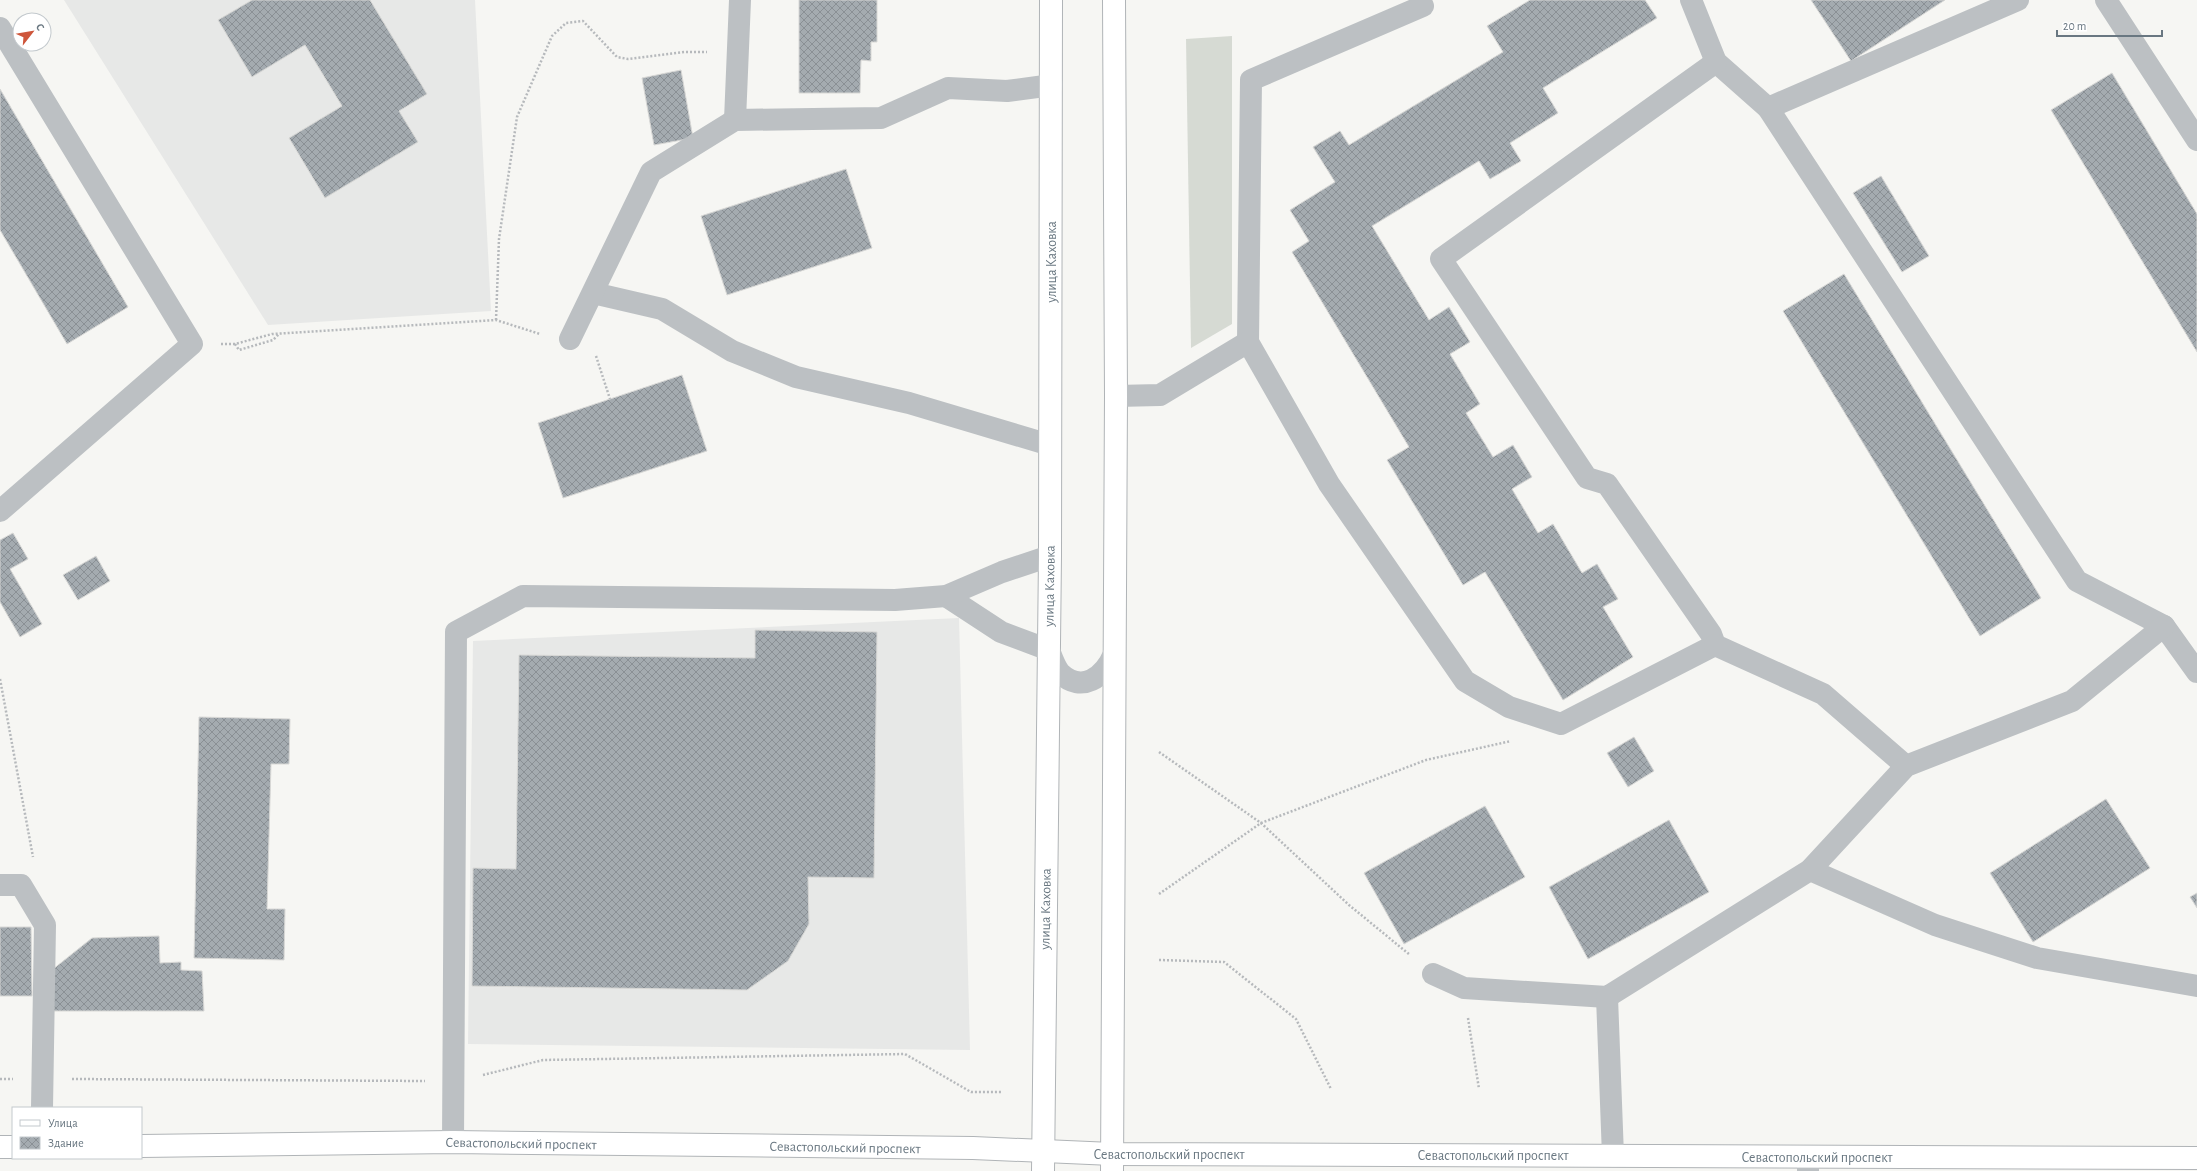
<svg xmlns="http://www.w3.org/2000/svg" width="2197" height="1171" viewBox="0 0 2197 1171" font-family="'Alegreya Sans',sans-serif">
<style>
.built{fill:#e7e8e7}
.grass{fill:#d6dad3}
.building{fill:url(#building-cross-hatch);stroke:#d8d8d6}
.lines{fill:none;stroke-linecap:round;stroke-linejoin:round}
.major-casing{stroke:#b0b4b7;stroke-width:24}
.path{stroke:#b6b9bc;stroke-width:2.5;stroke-dasharray:2 2;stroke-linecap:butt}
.minor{stroke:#bcc0c3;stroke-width:22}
.major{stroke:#fff;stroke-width:22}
.labels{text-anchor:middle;stroke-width:4;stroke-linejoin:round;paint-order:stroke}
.street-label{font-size:14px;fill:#697781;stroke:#fff}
</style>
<defs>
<pattern id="building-cross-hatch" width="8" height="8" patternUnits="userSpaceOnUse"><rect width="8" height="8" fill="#a4abb0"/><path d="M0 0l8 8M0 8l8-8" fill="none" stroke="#8a9095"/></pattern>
</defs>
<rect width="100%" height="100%" fill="#f6f6f3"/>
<!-- built -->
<g class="built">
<polygon points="64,0 475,0 491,311 268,325"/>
<polygon points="959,618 970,1050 468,1044 473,641"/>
</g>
<!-- grass -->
<polygon class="grass" points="1232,36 1232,324 1191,348 1186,39"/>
<!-- building -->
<g class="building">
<polygon points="252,0 370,0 427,94 399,111 418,142 325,198 289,138 342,106 305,45 252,77 218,20"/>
<polygon points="799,0 877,0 877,42 871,42 871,61 861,60 860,93 799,93"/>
<polygon points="1530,0 1645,0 1657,18 1543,88 1558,113 1510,143 1521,161 1490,179 1479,161 1372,226 1429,320 1449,307 1470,342 1450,354 1480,404 1466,413 1493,457 1513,445 1532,477 1512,489 1538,533 1553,524 1582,573 1597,564 1618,599 1603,607 1633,657 1563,700 1485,572 1463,585 1387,460 1409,447 1292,252 1309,241 1290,210 1335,182 1313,147 1340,131 1349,145 1503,52 1487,26"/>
<polygon points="1811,0 1945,0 1851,61"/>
<polygon points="681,70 693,138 654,145 642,78"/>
<polygon points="2112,73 2197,214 2197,352 2051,110"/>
<polygon points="0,89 128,307 67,344 0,230"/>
<polygon points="846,169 872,248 727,295 701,216"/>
<polygon points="1881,176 1929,256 1902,272 1853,193"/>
<polygon points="1844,274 2041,598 1980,636 1783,311"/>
<polygon points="682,375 707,451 563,498 538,423"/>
<polygon points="13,533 28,559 10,569 42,624 20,637 0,602 0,540"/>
<polygon points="96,556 110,581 78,600 63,575"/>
<polygon points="755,630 877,632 874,878 808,877 809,924 788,961 747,990 472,986 473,868 516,869 519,655 755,658"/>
<polygon points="199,717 290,719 289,764 271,764 267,909 285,909 284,960 194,958"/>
<polygon points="1634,737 1654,771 1628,787 1607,753"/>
<polygon points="2106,799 2150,868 2033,942 1990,873"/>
<polygon points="1485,806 1525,877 1404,944 1364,873"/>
<polygon points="1669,820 1709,892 1588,959 1549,887"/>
<polygon points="2197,893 2197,908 2190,897"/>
<polygon points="0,927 31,927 32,996 0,996"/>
<polygon points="159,936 160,963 181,962 181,970 202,971 204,1011 51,1011 52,970 92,938"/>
</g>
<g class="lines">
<!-- major casing -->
<g class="major-casing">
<g id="major">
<polyline points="141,1146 453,1142 973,1148 1112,1154 2197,1158"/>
<polyline points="0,1147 13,1147"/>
<polyline points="1043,1171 1050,556 1051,0"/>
<polyline points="1112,1171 1116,396 1114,0"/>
</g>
</g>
<!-- path -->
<g class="path">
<polyline points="496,320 499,239 517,117 552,36 566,23 583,21 617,57 628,59 684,52 707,52"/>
<polyline points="221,344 235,344 272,334 496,320 540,334"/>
<polyline points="235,344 239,350 273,340 279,334"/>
<polyline points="596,356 610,399"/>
<polyline points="0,679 33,857"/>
<polyline points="1159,752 1261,823 1426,760 1511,741"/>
<polyline points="1159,894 1261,823 1349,905 1410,955"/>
<polyline points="1159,960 1224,962 1296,1019 1331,1089"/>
<polyline points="1468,1018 1479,1089"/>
<polyline points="483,1075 543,1060 905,1054 971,1092 1002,1092"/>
<polyline points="0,1079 13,1079"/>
<polyline points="72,1079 425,1081"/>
</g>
<!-- minor -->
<g class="minor">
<polyline points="1691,0 1716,62 1768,108 2018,0"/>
<polyline points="2106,0 2197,140"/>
<polyline points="0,28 192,344 0,511"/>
<polyline points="1768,108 2077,581 2164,626 2197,672"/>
<polyline points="735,120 740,0"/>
<polyline points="593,293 662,309 732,351 796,377 909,403 1050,445"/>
<polyline points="570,339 651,172 735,120 881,118 948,88 1007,91 1052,85"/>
<polyline points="1248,342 1251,80 1423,6"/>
<polyline points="1116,396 1160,395 1248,342 1329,484 1465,681 1509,707 1561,724 1715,645 1711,634 1607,484 1587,478 1441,259 1716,62"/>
<path d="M 946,596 L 1001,632 L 1049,650 C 1052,658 1055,667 1060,673 C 1082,694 1104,677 1114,654"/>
<polyline points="1715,645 1823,694 1906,766"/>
<polyline points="1810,870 1935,925 2037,958 2197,986"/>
<polyline points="0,885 21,885 45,925 42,1108"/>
<polyline points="1433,974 1464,988 1607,997 1810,870 1906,766 2072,701 2164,626"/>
<polyline points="1607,997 1613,1156"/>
<polyline points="453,1142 456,632 523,596 895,600 946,596 1002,572 1050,556"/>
<polyline points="1808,1171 1808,1157"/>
</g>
<!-- major -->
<use href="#major" class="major"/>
</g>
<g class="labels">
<!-- street labels -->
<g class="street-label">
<text transform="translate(1051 262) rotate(-90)" y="5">улица Каховка</text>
<text transform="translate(1049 586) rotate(-89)" y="5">улица Каховка</text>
<text transform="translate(1045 909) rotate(-89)" y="5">улица Каховка</text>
<text transform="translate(521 1143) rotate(1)" y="5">Севастопольский проспект</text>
<text transform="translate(845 1147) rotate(1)" y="5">Севастопольский проспект</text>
<text x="1169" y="1159">Севастопольский проспект</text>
<text x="1493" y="1160">Севастопольский проспект</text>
<text x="1817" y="1162">Севастопольский проспект</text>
</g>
</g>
<!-- legend -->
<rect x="12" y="1107" width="130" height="52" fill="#ffffff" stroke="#c3c9cd"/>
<rect x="20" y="1120" width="20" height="6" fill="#ffffff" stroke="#c3c9cd"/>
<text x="48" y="1127" font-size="12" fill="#697781">Улица</text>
<rect x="20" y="1137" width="20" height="12" fill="url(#building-cross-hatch)" stroke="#c3c9cd"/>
<text x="48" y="1147" font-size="12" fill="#697781">Здание</text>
<!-- north arrow -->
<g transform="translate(32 32) rotate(59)"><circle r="19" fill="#ffffff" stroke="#c3c9cd"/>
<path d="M0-3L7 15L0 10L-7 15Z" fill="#ce563b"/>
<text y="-6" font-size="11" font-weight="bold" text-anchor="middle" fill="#697781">С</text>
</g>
<!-- scale -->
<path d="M2057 30v6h105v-6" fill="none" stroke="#697781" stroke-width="2"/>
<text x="2063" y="30" font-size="12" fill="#697781" stroke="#ffffff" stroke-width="3" paint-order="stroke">20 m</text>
</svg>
